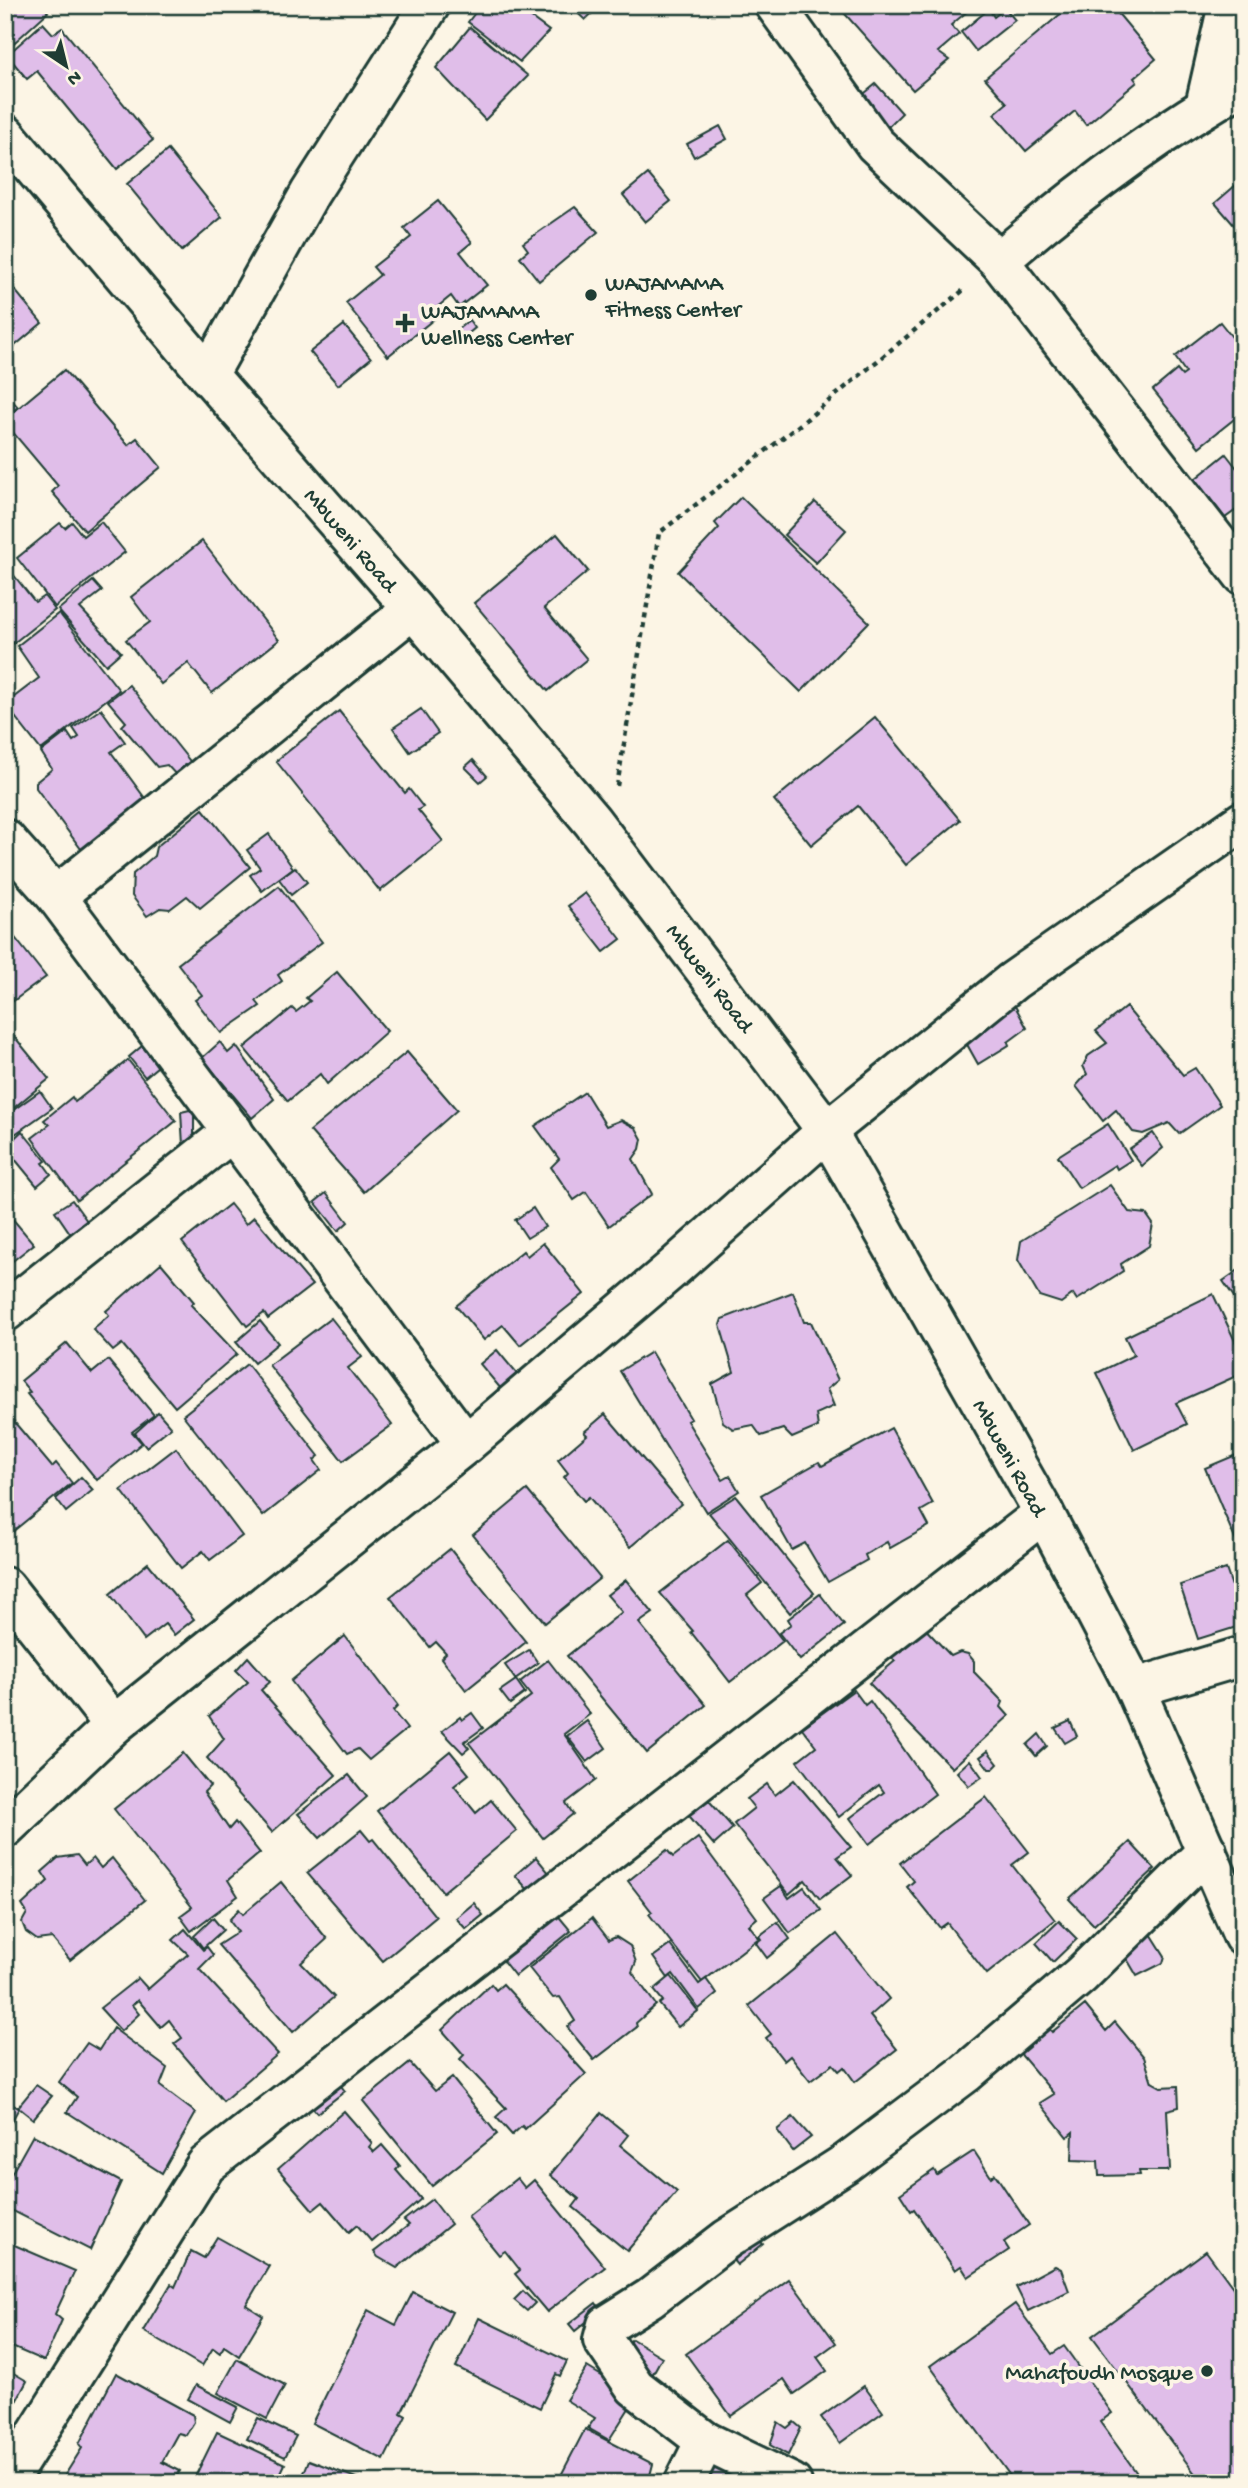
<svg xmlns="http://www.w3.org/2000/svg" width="1248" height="2488" viewBox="0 0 1248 2488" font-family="'Gochi Hand',sans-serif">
<rect width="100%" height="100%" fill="#fcf5e5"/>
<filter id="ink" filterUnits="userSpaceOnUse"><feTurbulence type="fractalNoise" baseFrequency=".0143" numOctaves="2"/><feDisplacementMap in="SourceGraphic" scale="14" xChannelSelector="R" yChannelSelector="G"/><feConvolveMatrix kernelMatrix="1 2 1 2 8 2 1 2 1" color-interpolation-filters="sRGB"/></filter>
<g filter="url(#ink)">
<g fill="#e0bee9" stroke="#1f3d34" stroke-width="2">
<path d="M5 5H42L48 12 5 51Z"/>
<path d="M481 5H514L549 31 520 62 468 22Z"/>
<path d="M519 5H541L533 16Z"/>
<path d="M569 5H601L585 20Z"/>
<path d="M837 5H975L951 25 959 34 938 52 949 60 913 90Z"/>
<path d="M1071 5H1111L1156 59 1134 78 1137 82 1086 125 1075 111 1026 151 994 114 1007 103 985 78Z"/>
<path d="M1005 8 1015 20 976 51 961 32 989 9 994 17Z"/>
<path d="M43 23 53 34 62 28 153 140 117 169 37 71 27 79 7 55Z"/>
<path d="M470 27 528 76 485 120 436 68Z"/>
<path d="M876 84 902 113 887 128 860 97Z"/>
<path d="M720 126 727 139 694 157 687 144Z"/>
<path d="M168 150 222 217 182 251 127 184Z"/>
<path d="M648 174 671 201 645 222 623 195Z"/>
<path d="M1243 179V217L1234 225 1215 203Z"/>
<path d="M438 201 472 242 460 252 487 285 459 307 451 296 430 313 434 319 388 356 346 303 380 275 373 267 411 237 404 228Z"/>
<path d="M575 207 598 232 539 281 520 257 528 250 523 243Z"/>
<path d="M5 278 42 323 5 354Z"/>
<path d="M469 320 475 328 463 338 457 330Z"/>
<path d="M1220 322 1243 351V412L1199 447 1153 390 1177 370 1182 376 1186 373 1175 357Z"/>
<path d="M344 325 371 358 338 385 310 352Z"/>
<path d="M64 370 128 445 137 438 161 467 85 531 52 492 58 486 5 423V419Z"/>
<path d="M5 392 18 407 5 417Z"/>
<path d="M1226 454 1243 476V505L1225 518 1195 479Z"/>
<path d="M741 497 869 622 801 692 678 572 719 528 715 523Z"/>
<path d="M815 502 846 530 816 563 784 535Z"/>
<path d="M72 522 83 536 101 522 125 552 55 607 17 558 60 523 65 528Z"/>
<path d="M557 534 588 571 544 608 587 659 548 691 474 603Z"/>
<path d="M202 541 279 640 212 693 188 663 161 684 126 640 150 622 131 597Z"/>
<path d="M5 564 35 602 44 596 55 610 5 650Z"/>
<path d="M93 581 102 591 80 608 121 652 106 665 58 610Z"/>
<path d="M59 613 119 690 41 750 5 704 39 678 17 646Z"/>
<path d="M129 685 193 765 177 776 167 765 157 767 122 726 126 722 108 701Z"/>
<path d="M101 709 125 742 111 752 147 801 84 853 36 788V782L52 769 41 752 67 732 73 741 79 737 73 728Z"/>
<path d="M421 709 438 733 410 752 393 728Z"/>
<path d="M339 711 405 793 409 789 423 807 418 810 443 841 380 891 276 761Z"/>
<path d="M875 717 960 820 906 865 858 806 811 845 774 800Z"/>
<path d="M473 760 487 776 480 782 465 767Z"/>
<path d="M203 809 250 867 200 908 187 896 170 909 160 908 147 916 132 896 133 874 154 856 156 847Z"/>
<path d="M269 834 293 868 262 891 250 875 260 868 247 850Z"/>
<path d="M295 867 307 882 291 895 279 879Z"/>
<path d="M279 886 322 942 278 975 282 981 256 1001 260 1006 221 1033 195 1000 202 995 178 964Z"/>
<path d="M585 893 621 939 604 952 568 906Z"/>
<path d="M5 925 46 977 5 1007Z"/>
<path d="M337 972 387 1031 327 1084 320 1074 288 1101 244 1048 292 1008 296 1012 310 1001 306 998Z"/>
<path d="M1015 1006 1027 1028 1008 1042 1009 1045 978 1064 964 1039Z"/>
<path d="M1126 1007 1183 1075 1195 1068 1220 1105 1179 1134 1169 1123 1143 1134 1133 1132 1116 1110 1103 1121 1076 1086 1087 1074 1083 1066 1088 1056 1107 1043 1096 1031Z"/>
<path d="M5 1025 49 1079 5 1115Z"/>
<path d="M148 1041 164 1061 145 1077 129 1057Z"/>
<path d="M220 1042 228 1053 236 1046 274 1099 252 1118 202 1058Z"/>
<path d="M407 1052 457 1110 364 1192 310 1131Z"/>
<path d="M128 1060 176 1121 77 1200 32 1138 49 1125 44 1120 72 1097 75 1102Z"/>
<path d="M40 1091 52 1108 5 1141V1116Z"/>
<path d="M585 1092 606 1126 621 1120 636 1128 642 1139 640 1149 633 1159 652 1194 609 1226 586 1192 574 1200 551 1167 559 1159 535 1126Z"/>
<path d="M194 1109V1145H183L181 1112Z"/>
<path d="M1108 1124 1131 1160 1117 1169 1115 1165 1079 1188 1058 1156Z"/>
<path d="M22 1131 46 1161 43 1163 51 1174 37 1186 5 1147Z"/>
<path d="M1153 1133 1163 1148 1142 1166 1129 1149Z"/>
<path d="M1110 1185 1129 1212 1146 1214 1153 1224 1149 1246 1121 1264 1123 1271 1077 1300 1073 1294 1061 1303 1039 1296 1018 1260 1021 1241Z"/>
<path d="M326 1193 348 1222 338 1231 315 1202Z"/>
<path d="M72 1200 87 1221 70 1233 55 1211Z"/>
<path d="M230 1204 246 1224 254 1217 312 1285 268 1319 264 1313 247 1326 182 1242Z"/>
<path d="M533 1208 545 1227 527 1238 515 1220Z"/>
<path d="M5 1210 34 1244 5 1267Z"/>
<path d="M543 1243 584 1294 520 1345 503 1325 484 1340 456 1306 523 1251 527 1256Z"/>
<path d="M161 1263 194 1302 191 1305 237 1354 175 1407 122 1344 113 1351 93 1329 109 1315 106 1311Z"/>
<path d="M1243 1267V1310L1223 1281Z"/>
<path d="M793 1292 804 1322H811L838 1380 827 1389 834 1406 816 1414 818 1427 792 1438 783 1429 761 1436 753 1425 733 1429 723 1422 712 1384 734 1372 720 1325 722 1319Z"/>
<path d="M1213 1294 1243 1358V1373L1176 1403 1187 1424 1134 1450 1097 1373 1134 1355 1125 1337Z"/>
<path d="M331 1318 362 1357 348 1368 392 1425 343 1461 269 1365Z"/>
<path d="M260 1321 278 1343 254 1363 236 1342Z"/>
<path d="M67 1343 92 1373 108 1360 154 1415 132 1432 142 1443 97 1480 27 1394 30 1392 21 1381Z"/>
<path d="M497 1350 517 1374 501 1389 480 1364Z"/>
<path d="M651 1352 691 1419 687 1421 723 1480 730 1476 739 1491 706 1512 620 1371Z"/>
<path d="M247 1364 319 1456 314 1460 321 1470 263 1516 183 1415Z"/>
<path d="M5 1411 52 1467 56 1463 72 1483 5 1538Z"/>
<path d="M158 1412 171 1427 146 1447 135 1433Z"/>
<path d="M605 1414 681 1504 630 1547 589 1497 584 1501 564 1477 568 1473 558 1460 587 1435 584 1432Z"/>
<path d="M891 1428 933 1504 921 1511 929 1526 890 1548 887 1542 865 1555 867 1560 828 1582 805 1543 792 1550 761 1495 819 1462 822 1466Z"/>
<path d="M176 1448 242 1536 210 1560 203 1551 181 1568 121 1490Z"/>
<path d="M1243 1452V1558L1205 1468Z"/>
<path d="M81 1477 93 1490 66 1512 56 1499Z"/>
<path d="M527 1490 600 1578 545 1623 473 1535Z"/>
<path d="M736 1496 814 1593 790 1613 709 1513Z"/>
<path d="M728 1540 762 1583 747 1595 783 1641 730 1682 691 1632 693 1631 660 1593Z"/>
<path d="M450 1549 526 1642 466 1690 441 1658 446 1653 436 1642 430 1647 390 1597Z"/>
<path d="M148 1563 194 1619 174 1635 165 1624 144 1640 110 1594Z"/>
<path d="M1226 1569 1233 1589 1243 1586V1625L1198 1639 1180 1585Z"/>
<path d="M626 1580 653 1613 639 1623 706 1705 647 1753 567 1656 622 1612 607 1595Z"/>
<path d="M820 1594 844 1625 800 1660 779 1633 791 1624 788 1619Z"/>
<path d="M919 1622 951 1656 960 1652 968 1654 974 1661V1672L1003 1702 1001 1707 1009 1716 952 1768 869 1683 895 1661 886 1653Z"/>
<path d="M345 1636 398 1706 393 1711 407 1729 369 1760 358 1749 347 1754 291 1681Z"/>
<path d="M529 1650 538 1663 515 1679 505 1665Z"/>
<path d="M248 1657 270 1682 261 1690 336 1775 272 1832 207 1758 224 1739 209 1716 248 1682 236 1670Z"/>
<path d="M548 1660 590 1714 564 1734 596 1780 566 1803 573 1814 543 1838 469 1743 531 1696 520 1682Z"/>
<path d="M516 1680 525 1693 510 1704 500 1691Z"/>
<path d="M854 1690 865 1705 870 1701 935 1794 869 1844 850 1818 884 1792 879 1785 839 1817 797 1761 816 1746 802 1728Z"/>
<path d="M472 1713 483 1728 464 1742 469 1748 463 1753 442 1731 460 1717 462 1720Z"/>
<path d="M587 1721 606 1748 587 1762 567 1736Z"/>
<path d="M1070 1721 1077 1736 1065 1743 1055 1728Z"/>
<path d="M1039 1734 1047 1746 1036 1756 1027 1745Z"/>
<path d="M450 1751 469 1774 454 1786 476 1813 491 1800 517 1831 443 1892 377 1811Z"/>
<path d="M988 1751 998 1764 993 1769H989L980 1757Z"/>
<path d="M183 1753 210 1786 204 1792 229 1829 235 1822 260 1853 228 1880 238 1896 191 1931 180 1916 192 1907 114 1809Z"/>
<path d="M970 1760 982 1777 969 1786 957 1772Z"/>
<path d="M349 1775 367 1797 320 1838 298 1814Z"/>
<path d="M794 1780 851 1847 837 1857 852 1875 820 1899 805 1880 789 1894 734 1824 754 1808 747 1799 767 1784 775 1795Z"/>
<path d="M704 1795 733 1828 714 1845 685 1811Z"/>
<path d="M986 1797 1029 1852 1012 1865 1055 1920 987 1974 947 1923 940 1928 907 1887 914 1881 900 1863Z"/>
<path d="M361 1830 370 1841 373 1839 436 1917 383 1961 307 1873Z"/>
<path d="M698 1838 757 1918 749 1925 759 1938 702 1982 649 1914 652 1912 628 1881 667 1850 673 1857Z"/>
<path d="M1130 1842 1155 1869 1094 1925 1069 1899Z"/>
<path d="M77 1855 85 1865 93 1858 101 1868 112 1858 145 1900 70 1960 52 1938 37 1940 26 1932 22 1922 27 1913 22 1905 48 1881 42 1872 58 1858Z"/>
<path d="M536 1857 550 1874 529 1891 515 1875Z"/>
<path d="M281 1882 327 1939 301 1963 334 1997 293 2032 218 1945 238 1932 229 1920 239 1909 243 1914Z"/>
<path d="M781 1886 789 1898 804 1887 821 1910 790 1933 764 1898Z"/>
<path d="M474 1903 483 1915 466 1929 456 1918Z"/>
<path d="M556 1913 571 1931 515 1976 500 1957Z"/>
<path d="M213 1918 223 1930 203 1948 194 1936Z"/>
<path d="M592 1918 609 1940 616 1937 630 1946 636 1962 632 1972 656 2005 636 2023 637 2027 594 2060 567 2027 575 2021 560 1997 553 1998 529 1968Z"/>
<path d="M1059 1921 1077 1939 1053 1962 1036 1943Z"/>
<path d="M778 1922 790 1939 767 1958 756 1943 761 1939 759 1936Z"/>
<path d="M185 1929 203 1950 207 1947 213 1955 199 1969 278 2054 223 2101 174 2044 182 2038 169 2020 161 2027 138 2000 132 2005 139 2014 121 2031 100 2008 138 1978 148 1989 188 1954 173 1940Z"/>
<path d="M1148 1929 1165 1956 1163 1963 1137 1976 1120 1947Z"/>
<path d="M837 1934 889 1999 870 2016 897 2049 855 2082 844 2067 839 2071 833 2064 810 2081 790 2056 784 2061 766 2038 771 2034 749 2006Z"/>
<path d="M670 1945 699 1984 706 1979 717 1994 699 2009 673 1974 668 1978 653 1957Z"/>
<path d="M671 1976 698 2011 678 2027 659 2004 663 2001 654 1990Z"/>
<path d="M491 1984 496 1990 503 1984 586 2074 525 2129 522 2126 512 2135 496 2117 506 2108 460 2059 464 2055 442 2030Z"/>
<path d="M1085 2005 1106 2031 1115 2022 1144 2057 1152 2082 1161 2087 1178 2086 1179 2107 1167 2110 1170 2169 1167 2171H1139L1140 2175 1099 2176 1098 2161 1072 2160 1073 2132 1067 2137 1040 2103 1054 2094 1022 2056 1019 2048 1047 2026 1052 2032Z"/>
<path d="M113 2028 167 2068 160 2086 196 2113 162 2173 67 2112 77 2097 59 2082 87 2043 99 2050Z"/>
<path d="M410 2063 435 2091 452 2078 497 2134 432 2186 363 2101Z"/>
<path d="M334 2077 345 2091 317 2113 305 2099Z"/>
<path d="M36 2085 52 2096 33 2119 18 2107Z"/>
<path d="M5 2101 19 2108 5 2133Z"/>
<path d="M344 2111 372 2143 369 2147 374 2152 382 2145 400 2166 396 2170 421 2199 372 2242 357 2225 349 2232 323 2202 313 2210 278 2169Z"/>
<path d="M601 2113 628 2135 620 2145 677 2192 627 2251 573 2207 579 2199 550 2175Z"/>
<path d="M793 2117 811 2137 793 2151 777 2130Z"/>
<path d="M33 2135 121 2182 90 2250 5 2207V2185Z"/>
<path d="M974 2151 991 2177 995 2174 1029 2225 1004 2242 1009 2250 968 2277 961 2266 955 2270 914 2209 911 2211 900 2194 934 2170 937 2175Z"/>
<path d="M517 2178 525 2188 534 2180 605 2267 547 2312 515 2274 520 2270 505 2251 499 2255 468 2217Z"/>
<path d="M432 2199 451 2224 397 2268 378 2257 374 2252 409 2225 404 2220Z"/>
<path d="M217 2237 269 2266 246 2305 263 2316 239 2356 224 2346 220 2353 213 2348 202 2366 143 2331 171 2284 175 2287 191 2251 204 2258Z"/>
<path d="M757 2237 763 2244 737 2265 731 2258Z"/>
<path d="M5 2241 75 2271 55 2314 62 2320 44 2361 5 2344Z"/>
<path d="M1206 2251 1243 2301V2472L1228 2483H1202L1092 2336Z"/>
<path d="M1055 2266 1061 2269 1069 2291 1028 2311 1016 2287Z"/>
<path d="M789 2279 836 2343 817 2357 827 2371 794 2394 784 2379 731 2416 686 2354Z"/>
<path d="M523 2291 535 2303 527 2311 514 2300Z"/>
<path d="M413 2292 452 2312 401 2413 406 2416 384 2460 312 2423 368 2310 396 2325Z"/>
<path d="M596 2303 601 2310 575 2331 569 2324Z"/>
<path d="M1015 2304 1052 2354 1064 2346 1112 2413 1100 2422 1144 2483H1002L1011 2477 930 2366Z"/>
<path d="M479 2318 567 2361 560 2376 556 2374 540 2408 456 2367Z"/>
<path d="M632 2339 662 2357 651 2377 628 2343Z"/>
<path d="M237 2359 285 2385 267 2419 218 2393Z"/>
<path d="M587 2367 636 2397 609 2440 588 2428 595 2418 566 2400Z"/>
<path d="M5 2368 27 2381 5 2422Z"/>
<path d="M116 2373 193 2415 194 2422 186 2435 178 2433 162 2462 180 2471 173 2483H60L82 2448 79 2444Z"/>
<path d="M196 2385 238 2407 230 2422 188 2399Z"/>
<path d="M864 2386 883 2412 840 2443 821 2417Z"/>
<path d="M258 2418 296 2436 285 2457 247 2439Z"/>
<path d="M778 2422 787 2428 794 2422 801 2428 788 2455 770 2445Z"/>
<path d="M585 2429 653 2464 648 2483H557Z"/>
<path d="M217 2432 285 2464 276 2483H192Z"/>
<path d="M309 2460 369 2483H300Z"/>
<path d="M741 2465V2475L702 2480 700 2470Z"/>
<path d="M1242 2472 1243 2483H1228Z"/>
</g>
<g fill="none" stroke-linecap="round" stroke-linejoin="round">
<g stroke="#1f3d34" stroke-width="44">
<g id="street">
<path d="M775 5 875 144 999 261 1243 575"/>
<path d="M1205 106 1228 5"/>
<path d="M999 261C1074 196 1156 134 1243 85"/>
<path d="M208 375 310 193 430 5"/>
<path d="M5 839 56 896 466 1444"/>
<path d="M56 896 413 609"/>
<path d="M5 1312 233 1131"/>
<path d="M5 1587 114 1725"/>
<path d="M1135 1688 1243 1656"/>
<path d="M5 1828 114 1725 466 1444 671 1270 827 1131 1013 981 1243 821"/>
<path d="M705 2441 635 2387 603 2340 607 2325 650 2298 727 2239 846 2163 966 2073 1081 1975 1207 1851"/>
<path d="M6 2483 206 2165 1044 1513"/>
<path d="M684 2483 705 2441 792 2483"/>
</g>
</g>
<g stroke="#1f3d34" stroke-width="44">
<path id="secondary" d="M5 134 208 375 413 609 592 821 827 1131 1044 1513 1135 1688 1243 1936"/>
</g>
<path stroke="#1f3d34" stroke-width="4.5" stroke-dasharray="5 5" stroke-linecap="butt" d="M617 786 659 533 802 423 966 288"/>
<use href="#street" stroke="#fcf5e5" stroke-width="38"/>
<use href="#secondary" stroke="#fcf5e5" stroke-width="38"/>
</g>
</g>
<g fill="#1f3d34" stroke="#fcf5e5" stroke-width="2.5">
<circle cx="591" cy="295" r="7"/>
<path d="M401.5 312.5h7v7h7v7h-7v7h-7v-7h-7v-7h7z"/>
<circle cx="1207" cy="2371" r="7"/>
</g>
<g text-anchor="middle" stroke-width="7" stroke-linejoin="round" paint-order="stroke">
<g font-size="23" fill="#1f3d34" stroke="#fcf5e5" text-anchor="start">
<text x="605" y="290">WAJAMAMA<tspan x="605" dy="26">Fitness Center</tspan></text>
<text x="421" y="318">WAJAMAMA<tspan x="421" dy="26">Wellness Center</tspan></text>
<text x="1193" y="2379" text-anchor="end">Mahafoudh Mosque</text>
</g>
<g font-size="23" fill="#1f3d34" stroke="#fcf5e5">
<text transform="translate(352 539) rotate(49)" y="8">Mbweni Road</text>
<text transform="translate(711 977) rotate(53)" y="8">Mbweni Road</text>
<text transform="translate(1011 1457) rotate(61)" y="8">Mbweni Road</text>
</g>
</g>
<rect width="1248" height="2488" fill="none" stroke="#fcf5e5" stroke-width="28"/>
<rect x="14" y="14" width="1220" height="2460" fill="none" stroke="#1f3d34" stroke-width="2.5" filter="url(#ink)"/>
<g transform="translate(66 66) rotate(145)" stroke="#fcf5e5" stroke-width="5" paint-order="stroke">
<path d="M0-5L12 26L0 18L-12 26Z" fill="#1f3d34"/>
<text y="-10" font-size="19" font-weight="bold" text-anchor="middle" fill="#1f3d34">N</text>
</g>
</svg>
